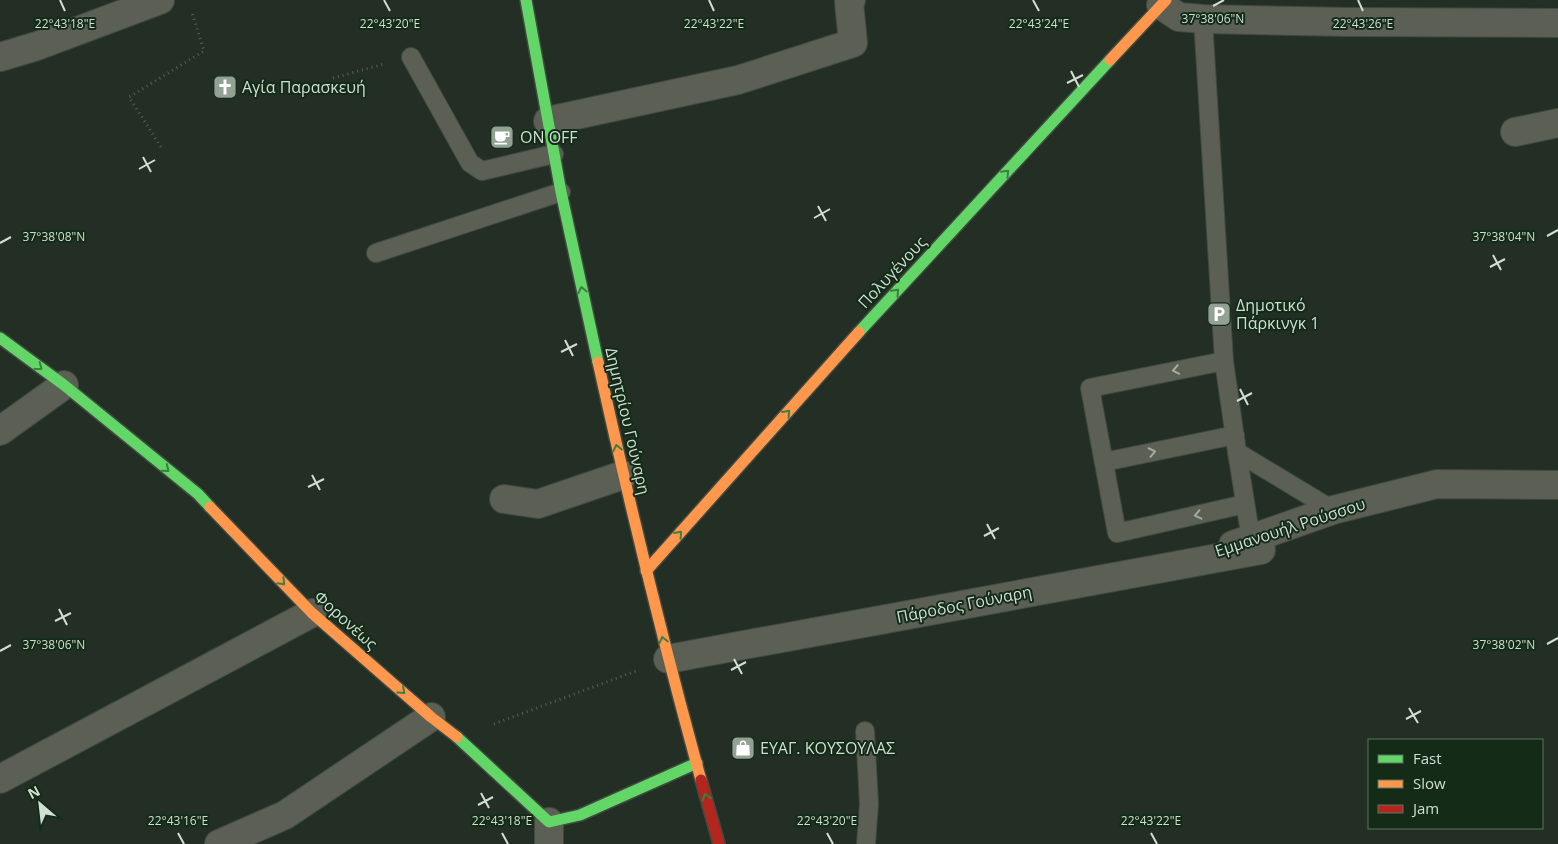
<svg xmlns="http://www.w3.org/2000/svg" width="1558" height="844" viewBox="0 0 1558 844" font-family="'Open Sans',sans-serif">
<rect width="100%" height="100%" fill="#232f24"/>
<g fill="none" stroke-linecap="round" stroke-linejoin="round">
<g stroke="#404a41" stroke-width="20">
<g id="lane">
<path d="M1203 19 1224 361 1237 452 1333 510"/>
<path d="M411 57 470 163 482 171 554 154"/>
<path d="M376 253 561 192"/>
<path d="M1224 361 1090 388 1117 533 1245 504"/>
<path d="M1237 452 1251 539"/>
<path d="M1104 462 1235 435"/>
<path d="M865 731 869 804 866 844"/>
</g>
</g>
<g stroke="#404a41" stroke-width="30">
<g id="street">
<path d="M1161 5 1179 17 1203 19 1347 22 1558 23"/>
<path d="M0 57 37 46 160 0"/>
<path d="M548 121 738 80 853 43 849 2 851 0"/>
<path d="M1515 132 1558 123"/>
<path d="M0 431 64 385"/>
<path d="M504 499 538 504 623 475"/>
<path d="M1233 545 1333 510 1437 484 1558 485"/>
<path d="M668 659 1261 550"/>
<path d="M0 779 312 613"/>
<path d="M219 844 285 815 431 717"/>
<path d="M549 844V822"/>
</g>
</g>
<g stroke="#404a41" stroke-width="14">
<g id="fast">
<path d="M526 0 561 192 598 362"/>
<path d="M859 332 1110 60"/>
<path d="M0 338 64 385 198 494 210 507"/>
<path d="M457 737 549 822 580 815 697 763"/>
</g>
</g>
<g stroke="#404a41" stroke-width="14">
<g id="slow">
<path d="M1110 60 1166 0"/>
<path d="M598 362C629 502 663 642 701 780"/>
<path d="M210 507 312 613 431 717 457 737"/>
<path d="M646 571 859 332"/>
</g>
</g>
<g stroke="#404a41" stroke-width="14">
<path id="jam" d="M701 780 719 844"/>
</g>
<g stroke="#595e54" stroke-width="3" stroke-dasharray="1 4" stroke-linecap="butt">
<path d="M333 78 384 64"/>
<path d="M161 147 129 97 204 51 192 13"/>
<path d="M494 724 636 671"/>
</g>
<use href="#lane" stroke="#5c5f54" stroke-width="18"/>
<use href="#street" stroke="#5c5f54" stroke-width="28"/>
<use href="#fast" stroke="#63d668" stroke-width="11"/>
<use href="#slow" stroke="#ff974d" stroke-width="11"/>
<use href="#jam" stroke="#b3261e" stroke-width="11"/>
</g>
<defs><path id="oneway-chevron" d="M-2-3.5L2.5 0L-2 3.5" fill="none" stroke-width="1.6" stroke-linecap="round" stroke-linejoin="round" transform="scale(1.25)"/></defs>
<g stroke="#3b8040">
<use href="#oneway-chevron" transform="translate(1006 173) rotate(-47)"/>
<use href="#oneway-chevron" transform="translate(582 290) rotate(-102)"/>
<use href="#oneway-chevron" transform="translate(896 292) rotate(-47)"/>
<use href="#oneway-chevron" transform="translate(39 367) rotate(37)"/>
<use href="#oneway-chevron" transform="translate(787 413) rotate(-48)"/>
<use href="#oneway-chevron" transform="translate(617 448) rotate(-102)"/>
<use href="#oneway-chevron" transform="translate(166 469) rotate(39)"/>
<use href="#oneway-chevron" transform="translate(679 534) rotate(-48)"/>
<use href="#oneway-chevron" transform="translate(282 582) rotate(46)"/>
<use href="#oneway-chevron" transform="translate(663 640) rotate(-103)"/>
<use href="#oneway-chevron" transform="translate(402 691) rotate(42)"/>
<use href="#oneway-chevron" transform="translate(706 797) rotate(-105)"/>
</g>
<g stroke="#a2aca0">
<use href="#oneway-chevron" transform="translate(1176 370) rotate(169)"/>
<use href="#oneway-chevron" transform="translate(1152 452) rotate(-12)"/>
<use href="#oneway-chevron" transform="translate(1198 515) rotate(167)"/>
</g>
<path fill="none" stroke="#d0dfd2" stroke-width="2" d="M60 0 65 11M384 0 390 11M709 0 714 11M1033 0 1039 11M1358 0 1363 11M1213 6 1224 0M1071 71 1079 87M1067 83 1083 75M143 157 151 172M139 169 155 160M818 206 826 221M814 218 830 209M1547 236 1558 230M0 243 11 237M1493 255 1501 270M1490 267 1505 259M565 340 573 356M561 352 577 344M1240 389 1248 405M1237 401 1252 393M312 475 320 490M308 487 324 479M987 524 995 539M984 536 999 528M59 609 67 625M55 621 71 613M1547 644 1558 638M0 651 11 645M734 659 742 674M731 670 746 662M1409 708 1418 723M1406 719 1421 711M481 793 489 808M478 805 493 797M178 833 184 844M502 833 508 844M827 833 833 844M1151 833 1157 844"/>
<defs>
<g id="church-square" transform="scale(1.25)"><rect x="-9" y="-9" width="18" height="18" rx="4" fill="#93a195" stroke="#132b17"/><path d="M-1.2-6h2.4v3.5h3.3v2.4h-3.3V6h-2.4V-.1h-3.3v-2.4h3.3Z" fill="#fff"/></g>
<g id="cafe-square" transform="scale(1.25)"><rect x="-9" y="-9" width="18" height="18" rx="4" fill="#93a195" stroke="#132b17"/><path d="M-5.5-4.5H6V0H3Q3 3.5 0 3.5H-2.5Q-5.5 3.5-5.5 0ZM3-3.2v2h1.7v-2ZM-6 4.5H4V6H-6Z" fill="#fff"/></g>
<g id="parking-square" transform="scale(1.25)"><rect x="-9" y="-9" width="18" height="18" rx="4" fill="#93a195" stroke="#132b17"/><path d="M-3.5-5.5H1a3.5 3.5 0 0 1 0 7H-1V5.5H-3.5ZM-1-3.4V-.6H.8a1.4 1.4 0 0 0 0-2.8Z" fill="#fff"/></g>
<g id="shop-square" transform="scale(1.25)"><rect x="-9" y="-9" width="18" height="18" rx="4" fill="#93a195" stroke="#132b17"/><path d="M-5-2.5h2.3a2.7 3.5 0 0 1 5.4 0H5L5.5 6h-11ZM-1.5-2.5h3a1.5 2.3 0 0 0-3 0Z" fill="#fff"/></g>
</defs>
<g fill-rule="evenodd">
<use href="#church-square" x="225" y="87"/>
<use href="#cafe-square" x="502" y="137"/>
<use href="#parking-square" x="1219" y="314"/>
<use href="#shop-square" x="743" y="748"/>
</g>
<g text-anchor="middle" stroke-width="4" stroke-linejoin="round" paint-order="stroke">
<g font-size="16" fill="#d0dfd2" stroke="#132b17" text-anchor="start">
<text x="242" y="93">Αγία Παρασκευή</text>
<text x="520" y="143">ON OFF</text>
<text x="1236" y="311">Δημοτικό<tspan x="1236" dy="18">Πάρκινγκ 1</tspan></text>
<text x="760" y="754">ΕΥΑΓ. ΚΟΥΣΟΥΛΑΣ</text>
</g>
<g font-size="16" fill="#d0dfd2" stroke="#132b17">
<text transform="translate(892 272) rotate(-47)" y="6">Πολυγένους</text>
<text transform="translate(628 421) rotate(77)" y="6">Δημητρίου Γούναρη</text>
<text transform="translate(1290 527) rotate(-18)" y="6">Εμμανουήλ Ρούσσου</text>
<text transform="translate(964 604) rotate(-11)" y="6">Πάροδος Γούναρη</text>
<text transform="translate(346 620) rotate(42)" y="6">Φορονέως</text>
</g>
</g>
<g font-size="12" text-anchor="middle" fill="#d0dfd2" stroke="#132b17" stroke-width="4" stroke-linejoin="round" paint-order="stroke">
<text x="1213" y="23">37°38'06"N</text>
<text x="65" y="28">22°43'18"E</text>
<text x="390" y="28">22°43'20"E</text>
<text x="714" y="28">22°43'22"E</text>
<text x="1039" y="28">22°43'24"E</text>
<text x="1363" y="28">22°43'26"E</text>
<text x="1504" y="241">37°38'04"N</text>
<text x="54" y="241">37°38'08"N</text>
<text x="1504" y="649">37°38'02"N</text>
<text x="54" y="649">37°38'06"N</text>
<text x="178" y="825">22°43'16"E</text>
<text x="502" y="825">22°43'18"E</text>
<text x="827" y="825">22°43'20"E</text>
<text x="1151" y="825">22°43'22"E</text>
</g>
<rect x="1368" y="739" width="175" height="90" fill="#132b17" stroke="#5f7362"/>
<rect x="1378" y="755" width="25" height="8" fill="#63d668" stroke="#5f7362"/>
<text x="1413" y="764" font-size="15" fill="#d0dfd2">Fast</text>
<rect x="1378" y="780" width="25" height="8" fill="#ff974d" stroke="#5f7362"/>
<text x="1413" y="789" font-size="15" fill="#d0dfd2">Slow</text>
<rect x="1378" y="805" width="25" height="8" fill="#b3261e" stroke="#5f7362"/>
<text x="1413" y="814" font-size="15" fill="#d0dfd2">Jam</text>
<g transform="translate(40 804) rotate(332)" stroke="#132b17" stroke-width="4" paint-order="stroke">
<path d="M0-4L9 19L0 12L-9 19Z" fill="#d0dfd2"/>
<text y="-8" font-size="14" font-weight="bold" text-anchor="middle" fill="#d0dfd2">N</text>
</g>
</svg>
